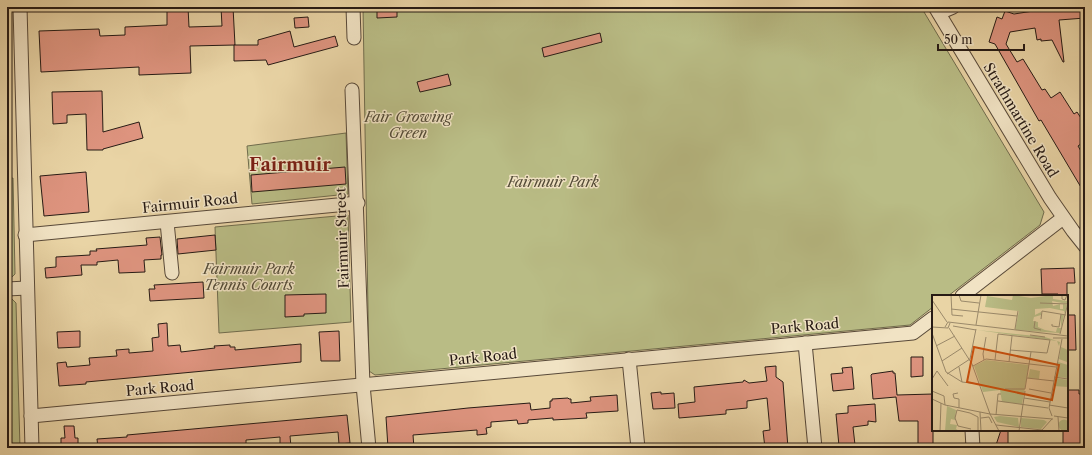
<svg xmlns="http://www.w3.org/2000/svg" width="1092" height="455" viewBox="0 0 1092 455" font-family="'Libre Caslon Text',serif">
<rect width="100%" height="100%" fill="#e9d4a5"/>
<filter id="stains"><feTurbulence type="fractalNoise" baseFrequency=".005" numOctaves="4"/><feColorMatrix values="0 0 0 0 .2 0 0 0 0 .09 0 0 0 0 .02 0 0 0 .5 -.17"/></filter>
<radialGradient id="worn" r=".72"><stop offset=".6" stop-color="#630" stop-opacity="0"/><stop offset="1" stop-color="#630" stop-opacity=".3"/></radialGradient>
<g fill="#b9bc85" stroke="#706c4d">
<path d="M363 7H921L1044 212 1040 225 948 296H933V307L910 325 375 375 369 371Z"/>
<path d="M346 133 348 194 252 204 247 146Z"/>
<path d="M13 178 15 274 10 279H7V179Z"/>
<path d="M348 215 351 322 219 333 215 227Z"/>
<path d="M12 299 16 303 20 448H7V300Z"/>
</g>
<g fill="#de947f" stroke="#271b15">
<path d="M167 7H188L189 27 222 26 221 7H233L235 45 190 46 191 73 139 75V67L41 72 39 31 99 29 100 36 125 35V27L167 25Z"/>
<path d="M377 7H397V17L377 18Z"/>
<path d="M1059 7H1084L1085 18 1059 20 1064 62H1063L1052 40 1041 41V39L1037 40 1035 28 1010 32 1006 44 1017 62 1023 59 1042 90 1045 89 1051 98 1060 92 1074 114 1077 112 1085 124V141L1078 146 1085 158V194L1041 120 1039 121 995 44 989 42 997 17 1002 19 1005 11 1014 14Z"/>
<path d="M308 17 309 27 295 28 294 18Z"/>
<path d="M290 31 294 47 335 36 338 46 268 65 266 60 234 61V45H258V40Z"/>
<path d="M600 33 602 42 544 57 542 48Z"/>
<path d="M448 74 451 85 420 92 417 82Z"/>
<path d="M102 91 103 132 139 122 143 138 103 149V150H87L86 114 67 115V123L53 124 52 92Z"/>
<path d="M345 167 346 184 252 192 251 175Z"/>
<path d="M86 172 89 212 44 216 40 176Z"/>
<path d="M215 235 216 250 178 254 177 239Z"/>
<path d="M160 237 162 255H161V259L144 260 145 272 119 273 118 260 97 262V265H81L82 275 46 278 45 268 56 267V257L90 255V251H97L96 249 147 245 146 238Z"/>
<path d="M1074 268 1075 283H1067V296H1058V294H1042L1041 269Z"/>
<path d="M203 282 204 298 150 301 149 289H155L154 285Z"/>
<path d="M326 294V313L304 314V316L285 317V295Z"/>
<path d="M1067 315H1075L1076 350H1067Z"/>
<path d="M167 323 168 346 180 345 181 352 215 348 214 346 230 345V347H235V350L301 344V362L86 382V384L59 386 57 363 66 362 67 367 90 365 89 358 117 356 116 350 129 349V353L153 351 152 338 159 337 158 324Z"/>
<path d="M80 331V347L58 348 57 332Z"/>
<path d="M339 331 340 361H321L319 332Z"/>
<path d="M911 357H923V376L911 377Z"/>
<path d="M776 366V377L783 382 788 448H765L763 431 770 430 767 398 747 401V408L726 410V414L679 418 678 404 695 402 694 387 743 382 744 380 749 383 767 381 765 367Z"/>
<path d="M852 367 854 389 833 391 831 374 843 373 842 368Z"/>
<path d="M893 371V373H895L897 395 933 394V448H918V421H899L896 397 873 399 871 375 872 374Z"/>
<path d="M1067 390H1079V394H1081V444H1063V430H1067Z"/>
<path d="M661 392V394L674 393 675 408 653 409 651 393Z"/>
<path d="M617 395 618 411 586 413 587 418 553 420V418L528 420V423L518 424 517 420 491 422V427L486 428 487 434 477 435V430L413 435 414 448H388L386 417 468 408 530 403 531 410 550 408V401H552V399L568 398 569 399H571V403L591 401 590 397Z"/>
<path d="M875 404 876 422 868 421V425L853 427 855 445 839 446 836 414 848 413V406Z"/>
<path d="M347 415 350 443 339 444 338 432 290 436 291 447 280 448V437L246 440V448H197L196 444 177 445V448H98L97 439 127 437V435Z"/>
<path d="M64 426H74L75 438H78V448H61V438H65Z"/>
<path d="M1001 430H1008V448H995Z"/>
</g>
<g fill="none" stroke-linecap="round" stroke-linejoin="round">
<g stroke="#584939" stroke-width="15">
<g id="minor">
<path d="M20 7 32 448"/>
<path d="M353 7 354 38"/>
<path d="M935 7 1050 198 1073 231 1085 246"/>
<path d="M939 13 953 7"/>
<path d="M352 90 363 385 369 448"/>
<path d="M167 222 172 273"/>
<path d="M25 235 358 203"/>
<path d="M7 289 27 288"/>
<path d="M962 296 1063 218"/>
<path d="M805 343 815 448"/>
<path d="M629 359 638 448"/>
<path d="M31 416 913 333 933 318"/>
<path d="M972 430 973 448"/>
</g>
</g>
<use href="#minor" stroke="#f1e3c4" stroke-width="13"/>
</g>
<g text-anchor="middle" stroke-width="3" stroke-linejoin="round" paint-order="stroke">
<g font-size="14" font-style="italic" fill="#534b37" stroke="#f1e3c4">
<text x="408" y="122">Fair Growing<tspan x="408" dy="16">Green</tspan></text>
<text x="553" y="187">Fairmuir Park</text>
<text x="249" y="274">Fairmuir Park<tspan x="249" dy="16">Tennis Courts</tspan></text>
</g>
<g font-size="14" fill="#271b15" stroke="#f1e3c4">
<text transform="translate(1021 120) rotate(59)" y="5">Strathmartine Road</text>
<text transform="translate(190 203) rotate(-6)" y="5">Fairmuir Road</text>
<text transform="translate(342 238) rotate(-92)" y="5">Fairmuir Street</text>
<text transform="translate(805 326) rotate(-5)" y="5">Park Road</text>
<text transform="translate(483 357) rotate(-6)" y="5">Park Road</text>
<text transform="translate(160 388) rotate(-5)" y="5">Park Road</text>
</g>
<g font-size="18" font-weight="bold" fill="#7a1f14" stroke="#f1e3c4">
<text x="290" y="171">Fairmuir</text>
</g>
</g>
<g transform="translate(932 295)">
<rect width="136" height="136" fill="#e9d4a5"/>
<path d="M81 0 99 3 121 0V4L135 6 136 0 135 9 120 6 121 11 128 9V14H131V9L135 10 133 19 132 16 118 13 103 14V20L109 17V20L102 22 101 26 106 27V32L113 35 124 37 125 33H129V20H132L128 38 83 35 87 16 53 12 55 1 80 5ZM45 35 113 42 128 47 127 51 125 46ZM129 52 136 55 135 67 127 64ZM54 65 97 70 90 109 70 107 68 95 51 97 42 71ZM126 67 136 70V83L124 82ZM98 74 108 76 107 84 96 83ZM124 83 136 85V92L122 91ZM15 111 24 115 23 125 19 124 18 129 25 130 24 134 27 136H13ZM68 121 86 123 87 132 65 127 62 122ZM89 123 112 125 115 127 109 134 89 132ZM126.5 130a5.5 5.5 0 1 1 11 0a5.5 5.5 0 1 1-11 0Z" fill="#b9bc85"/>
<path fill="none" stroke="#9b8a6b" stroke-width="1" d="M19 0 20 20 31 21M27 0 29 6 47 8M130 0V4L133 5 135 0M0 5 15 27M108 8 136 9M19 14 85 21M109 24 110 16 134 20M103 26 102 33 109 35M120 29V31L127 32 129 19M44 30 49 0M21 31 44 35M0 32 16 33 18 28M13 32 16 27 136 41M17 33 40 69 58 119 121 124M83 34 86 16M0 38 14 77 30 87 47 89M128 39 136 8M98 40 113 42M121 43H136M4 51 23 41M52 65 51 59 54 42M63 65 66 39 118 45 115 58 78 55M10 66 30 53M77 67 80 41M41 71 54 64 124 72M27 72 30 87M15 79 38 64 44 34M122 82 136 84M95 83 122 86M0 84 5 76 16 91M73 94H93L99 57M97 94 119 98M0 96 12 101 13 110M26 98 21 99 22 103 27 104V113M92 103 118 107M0 104 13 110 58 119 67 136M66 106 116 113M117 110 136 113M48 117 49 136M38 118 25 115 23 123 26 131 39 134M38 118 46 122V136M64 120 66 99H69M120 121 117 113 130 44M122 121 136 123M126 122 127 136M49 123 57 122 60 128M64 130 110 135M110 135 120 124M8 136 9 108M87 136 93 96"/>
<path fill="#cb500d" fill-opacity="0.15" stroke="#cb500d" stroke-width="2" d="M42 52 127 70 120 105 35 87Z"/>
<rect width="136" height="136" fill="none" stroke="#271b15" stroke-width="2"/>
</g>
<rect width="1092" height="455" fill="none" stroke="#e9d4a5" stroke-width="24"/>
<rect x="8" y="8" width="1076" height="439" fill="none" stroke="#271b15" stroke-width="2"/>
<rect x="12" y="12" width="1068" height="431" fill="none" stroke="#271b15"/>
<path d="M938 44v6h86v-6" fill="none" stroke="#271b15" stroke-width="2"/>
<text x="944" y="44" font-size="12" fill="#271b15" stroke="#f1e3c4" stroke-width="3" paint-order="stroke">50 m</text>
<rect width="100%" height="100%" filter="url(#stains)"/>
<rect width="100%" height="100%" fill="url(#worn)"/>
</svg>
